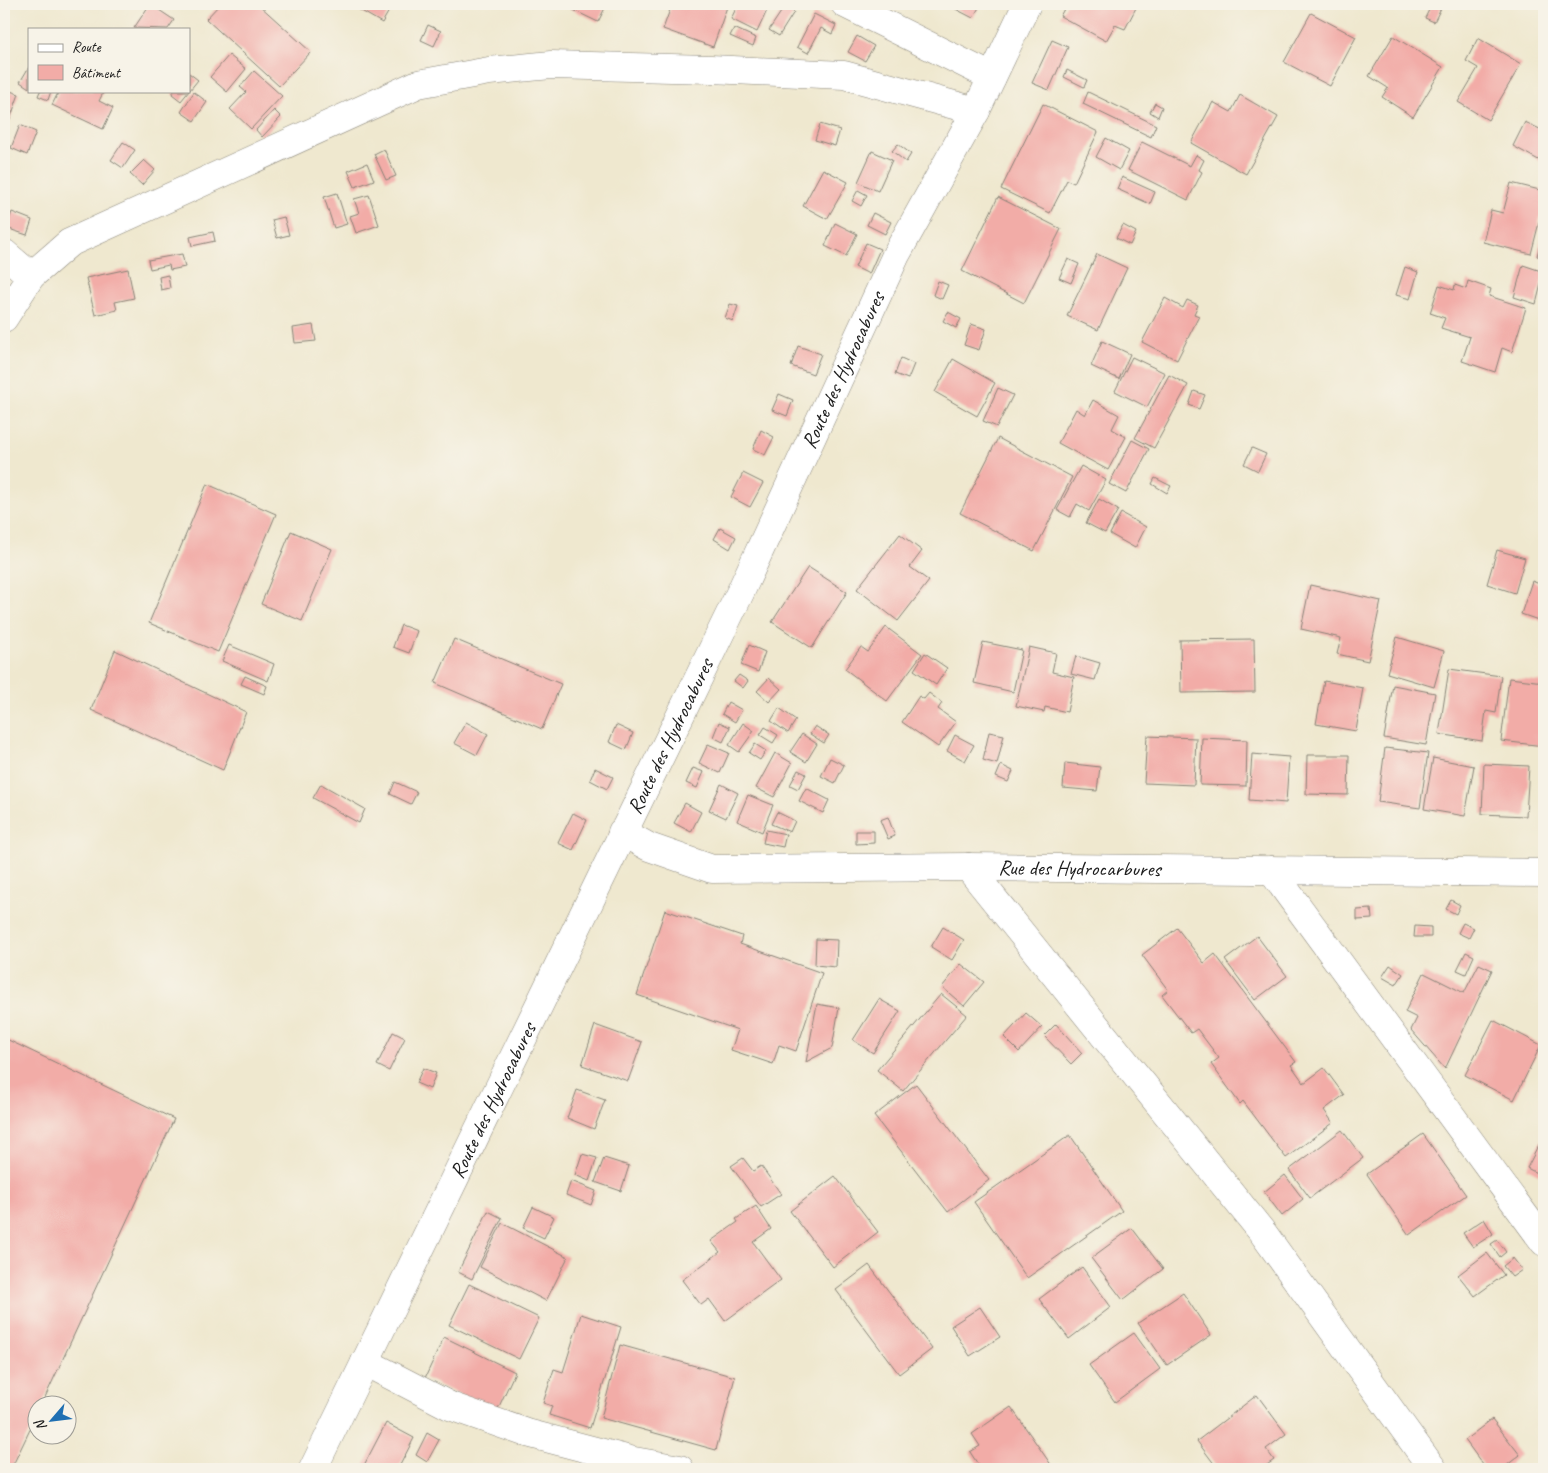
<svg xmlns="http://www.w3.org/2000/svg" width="1548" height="1473" viewBox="0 0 1548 1473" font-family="Caveat,sans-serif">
<rect width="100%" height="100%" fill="#f7f3e8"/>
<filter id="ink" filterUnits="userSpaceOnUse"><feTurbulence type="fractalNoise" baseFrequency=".02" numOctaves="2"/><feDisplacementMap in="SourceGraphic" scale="10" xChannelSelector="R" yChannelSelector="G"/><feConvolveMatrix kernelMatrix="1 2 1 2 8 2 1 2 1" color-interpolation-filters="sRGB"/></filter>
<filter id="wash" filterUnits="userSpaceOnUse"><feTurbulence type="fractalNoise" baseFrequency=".0096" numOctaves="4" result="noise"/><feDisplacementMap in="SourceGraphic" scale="20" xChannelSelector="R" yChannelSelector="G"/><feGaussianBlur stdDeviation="1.12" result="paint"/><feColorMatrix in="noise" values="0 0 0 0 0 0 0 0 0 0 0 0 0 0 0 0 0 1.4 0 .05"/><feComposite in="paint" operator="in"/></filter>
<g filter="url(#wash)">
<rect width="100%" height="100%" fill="#efe8cf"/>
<g id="blocks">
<g fill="#f2aca7">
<path d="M150 4 174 20 168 29 134 28Z"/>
<path d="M220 4H258L311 52 279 86 206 19Z"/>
<path d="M360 4H393L382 23 358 9Z"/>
<path d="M561 4H607L598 22Z"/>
<path d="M672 4H728L713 47 663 29Z"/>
<path d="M738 4H770L757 32 731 19Z"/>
<path d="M946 4H981L973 18Z"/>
<path d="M1067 4H1138L1125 29 1115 25 1106 41 1060 16Z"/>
<path d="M1432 4H1443L1434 22 1425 18Z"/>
<path d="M785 6 794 12 779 36 769 30Z"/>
<path d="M1311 13 1356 37 1330 86 1284 62Z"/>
<path d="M814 14 836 25 832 34 821 28 808 53 797 47Z"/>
<path d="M428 25 441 31 434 46 421 40Z"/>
<path d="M734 28 756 38 753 46 730 36Z"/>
<path d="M857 36 874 46 865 61 848 52Z"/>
<path d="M1393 36 1443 67 1413 117 1382 97 1388 88 1369 76Z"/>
<path d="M1478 38 1521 64 1488 120 1458 102 1478 68 1466 61Z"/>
<path d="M1052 40 1068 47 1049 90 1032 83Z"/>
<path d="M229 55 246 69 227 92 210 77Z"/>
<path d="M29 67V88L20 82Z"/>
<path d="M1067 70 1087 80 1084 87 1064 77Z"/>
<path d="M254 71 282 96 251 129 230 109 246 92 240 87Z"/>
<path d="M189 73 198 80 181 101 172 94 174 91H189Z"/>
<path d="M10 91 19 94 8 125 4 124V108Z"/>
<path d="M40 91H51L48 100 38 96Z"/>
<path d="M59 91H104L99 101 113 108 103 129 52 105Z"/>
<path d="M194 92 207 102 194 121 181 112Z"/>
<path d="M1088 92 1156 125 1151 137 1083 104Z"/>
<path d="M1240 95 1278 117 1246 174 1191 143 1213 102 1231 112Z"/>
<path d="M1155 103 1162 107 1158 117 1150 112Z"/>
<path d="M1043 104 1098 132 1074 183 1067 180 1050 213 1001 189Z"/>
<path d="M274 110 281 117 262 137 256 130Z"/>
<path d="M1525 122 1544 131V163L1513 146Z"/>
<path d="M820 124 840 130 835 146 815 140Z"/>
<path d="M20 125 36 132 27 155 11 148Z"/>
<path d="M1106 138 1129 151 1119 170 1096 157Z"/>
<path d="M123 142 135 150 123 168 111 160Z"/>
<path d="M1142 142 1190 166 1196 155 1204 160 1199 170 1202 172 1188 200 1128 170Z"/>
<path d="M898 144 911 154 906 162 892 151Z"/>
<path d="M384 149 396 176 386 180 374 154Z"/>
<path d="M872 151 892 160 878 191 858 182Z"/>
<path d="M144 160 155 170 142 185 130 174Z"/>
<path d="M367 163 374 180 355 187 348 171Z"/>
<path d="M823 169 848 182 827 219 803 206Z"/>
<path d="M1122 177 1155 192 1150 204 1117 189Z"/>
<path d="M1511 183 1544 191V203L1531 254 1483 242 1491 210 1503 213Z"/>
<path d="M858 190 867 195 861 206 852 201Z"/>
<path d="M337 193 347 224 334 228 324 197Z"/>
<path d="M369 195 379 225 356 233 350 216 359 213 354 199Z"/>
<path d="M998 197 1061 229 1024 303 962 271Z"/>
<path d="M12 212 32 220 27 235 6 228Z"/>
<path d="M873 213 891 222 885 234 867 225Z"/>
<path d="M284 217 289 235 277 238 272 220Z"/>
<path d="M835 223 857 234 846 256 825 246Z"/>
<path d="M1123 225 1136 232 1130 245 1116 238Z"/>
<path d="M1544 229V258L1537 256Z"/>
<path d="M213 232 215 241 192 246 190 237Z"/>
<path d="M866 243 880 249 869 274 855 267Z"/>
<path d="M182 254 185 267 170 270 169 265 150 269 148 260Z"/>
<path d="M1097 254 1127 268 1098 330 1067 316Z"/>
<path d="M1068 259 1079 264 1071 283 1059 278Z"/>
<path d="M1523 265 1544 272 1536 304 1514 297Z"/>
<path d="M1405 267 1418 272 1410 299 1396 295Z"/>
<path d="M128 269 134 298 115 302 117 310 95 315 86 278Z"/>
<path d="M168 275 170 288 161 290 159 277Z"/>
<path d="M938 281 948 285 942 299 933 295Z"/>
<path d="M1468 281 1491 289 1489 296 1526 308 1512 352 1502 348 1495 372 1462 361 1470 337 1441 328 1445 318 1430 313 1439 285 1454 290 1455 285 1466 289Z"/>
<path d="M1165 298 1183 308 1187 300 1198 305 1194 314 1199 316 1177 360 1142 342Z"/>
<path d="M730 304 738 306 733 321 725 318Z"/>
<path d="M948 312 961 319 956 328 943 321Z"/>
<path d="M971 324 986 329 979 350 964 345Z"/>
<path d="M313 325 316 341 295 343 293 328Z"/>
<path d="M1102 341 1130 354 1119 379 1091 366Z"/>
<path d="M798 346 821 354 813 374 791 366Z"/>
<path d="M1132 357 1165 373 1147 407 1115 391Z"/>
<path d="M901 358 914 364 908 379 895 374Z"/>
<path d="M953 359 995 383 977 416 935 392Z"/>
<path d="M1169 375 1188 385 1154 448 1135 438Z"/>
<path d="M998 388 1013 395 997 427 983 421Z"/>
<path d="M1194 391 1205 395 1199 409 1189 405Z"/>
<path d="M779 394 793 400 787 416 772 410Z"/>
<path d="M1093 400 1119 415 1112 429 1126 437 1108 470 1058 443 1076 409 1085 415Z"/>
<path d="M761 430 774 437 765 455 753 449Z"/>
<path d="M998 438 1072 477 1034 551 960 513Z"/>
<path d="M1132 440 1149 449 1126 493 1109 484Z"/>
<path d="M1252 448 1266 454 1258 471 1244 464Z"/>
<path d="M1081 466 1106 480 1089 511 1077 504 1070 517 1057 510Z"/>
<path d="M743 473 763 483 750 507 731 497Z"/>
<path d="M1155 478 1171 486 1167 493 1152 484Z"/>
<path d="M207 484 276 514 218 652 149 623Z"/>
<path d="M1099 499 1118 510 1105 533 1086 523Z"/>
<path d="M1121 513 1146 527 1135 548 1110 534Z"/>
<path d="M720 528 736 537 730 549 714 539Z"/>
<path d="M291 531 332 549 302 621 261 604Z"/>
<path d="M900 534 922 551 910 567 929 581 898 621 857 589Z"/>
<path d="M1497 550 1525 558 1515 593 1487 584Z"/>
<path d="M808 567 847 592 812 648 772 622Z"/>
<path d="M1544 579V622L1521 614 1532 581 1542 585Z"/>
<path d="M1310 585 1381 601 1368 661 1337 654 1341 638 1301 629Z"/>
<path d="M401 625 417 631 409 653 393 647Z"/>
<path d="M886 627 922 654 887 701 845 669 861 647 868 652Z"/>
<path d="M1397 637 1444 651 1434 687 1387 673Z"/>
<path d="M454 639 561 684 542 729 435 683Z"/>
<path d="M1254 639 1255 692 1181 693 1180 640Z"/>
<path d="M983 642 1022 650 1013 692 974 683Z"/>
<path d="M229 645 274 664 268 681 222 661Z"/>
<path d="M749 645 765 652 758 672 741 665Z"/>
<path d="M1029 647 1056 653 1052 672 1074 677 1067 712 1045 707 1044 712 1016 706Z"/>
<path d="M115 650 246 712 223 770 91 710Z"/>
<path d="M925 653 947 668 936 685 914 670Z"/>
<path d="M1076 656 1100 663 1095 680 1071 674Z"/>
<path d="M1449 669 1501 676 1496 713 1486 711 1482 741 1439 734Z"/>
<path d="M739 675 748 681 743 688 734 681Z"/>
<path d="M245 676 267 686 264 694 241 684Z"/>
<path d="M769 678 781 689 769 702 757 691Z"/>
<path d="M1509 678 1544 682V746L1501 741Z"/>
<path d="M1324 681 1363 688 1356 731 1316 724Z"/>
<path d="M1393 685 1435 693 1426 745 1384 738Z"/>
<path d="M929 693 942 703 938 709 956 722 938 747 902 722 919 696 924 699Z"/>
<path d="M728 702 742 710 735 722 722 714Z"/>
<path d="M779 708 796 720 788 733 771 721Z"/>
<path d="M466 722 488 734 477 755 454 743Z"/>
<path d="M719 722 730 727 723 742 713 737Z"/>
<path d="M743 723 754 731 739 752 729 745Z"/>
<path d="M616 725 633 733 626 750 609 742Z"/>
<path d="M815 726 829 735 824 743 810 734Z"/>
<path d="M765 727 778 735 773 743 760 735Z"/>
<path d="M989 732 1004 735 997 764 983 760Z"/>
<path d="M802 734 817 744 806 762 790 752Z"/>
<path d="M955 735 974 745 965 761 947 751Z"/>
<path d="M1147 736 1196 738 1194 785 1144 783Z"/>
<path d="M1202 738 1247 740 1246 786 1200 785Z"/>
<path d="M708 744 729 753 720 773 699 763Z"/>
<path d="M755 744 766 751 760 760 749 753Z"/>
<path d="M1385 748 1428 753 1420 808 1378 802Z"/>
<path d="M775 753 792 763 774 797 756 788Z"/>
<path d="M1252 754 1289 757 1286 803 1249 800Z"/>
<path d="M1307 755H1349L1348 795 1306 794Z"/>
<path d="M830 758 844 765 835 783 821 776Z"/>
<path d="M1433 758 1474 766 1465 816 1424 809Z"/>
<path d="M1065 763 1100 767 1097 791 1063 788Z"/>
<path d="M1484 764 1529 766 1526 816 1482 814Z"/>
<path d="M1001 765 1013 771 1008 782 996 777Z"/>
<path d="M595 768 613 777 607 789 590 780Z"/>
<path d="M693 768 704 772 697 788 686 783Z"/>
<path d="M798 770 806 774 798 789 790 785Z"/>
<path d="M395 782 417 792 411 804 390 794Z"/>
<path d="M321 784 365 809 359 823 313 798Z"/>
<path d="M721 784 738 793 726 818 709 810Z"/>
<path d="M806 788 829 800 823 813 799 801Z"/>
<path d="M748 795 773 805 762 832 737 821Z"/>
<path d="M685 803 701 812 691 832 674 823Z"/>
<path d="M777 812 795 821 790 832 771 824Z"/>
<path d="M573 813 587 820 573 850 558 843Z"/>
<path d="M888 817 895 836 888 839 880 820Z"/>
<path d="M766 830 786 834 783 847 763 843Z"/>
<path d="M856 831H874V843L856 844Z"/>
<path d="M1451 900 1460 905 1456 914 1446 909Z"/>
<path d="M1371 909 1372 919 1357 920V910Z"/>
<path d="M665 910 742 936 740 944 822 973 796 1051 779 1045 773 1064 731 1050 738 1030 637 995Z"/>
<path d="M1463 923 1474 928 1469 938 1458 933Z"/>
<path d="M1415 926 1431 927V937H1414Z"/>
<path d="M943 927 964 940 952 960 931 947Z"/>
<path d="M1177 928 1204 963 1215 954 1296 1062 1291 1065 1304 1083 1324 1068 1344 1095 1324 1110 1333 1123 1286 1158 1243 1101 1240 1104 1211 1064 1219 1058 1197 1029 1191 1033 1162 995 1168 990 1142 955Z"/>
<path d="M1257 936 1287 976 1255 1000 1225 960Z"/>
<path d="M816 939 837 940 836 967 815 965Z"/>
<path d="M1466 952 1474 956 1466 974 1457 970Z"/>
<path d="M961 964 984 982 964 1006 942 987Z"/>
<path d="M1479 964 1492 970 1445 1069 1411 1030 1417 1018 1405 1012 1424 973 1464 993Z"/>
<path d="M1390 965 1403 974 1396 985 1382 977Z"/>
<path d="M941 994 967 1015 903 1091 877 1070Z"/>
<path d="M879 999 900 1011 873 1053 853 1040Z"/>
<path d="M817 1004 839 1008 832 1048 806 1062Z"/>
<path d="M1026 1013 1042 1027 1019 1052 1004 1037Z"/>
<path d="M1493 1020 1541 1045 1514 1100 1465 1075Z"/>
<path d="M1056 1024 1082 1053 1071 1064 1044 1036Z"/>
<path d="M595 1025 642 1042 628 1081 582 1065Z"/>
<path d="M393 1032 405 1038 389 1071 377 1065Z"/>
<path d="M4 1038 174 1119 41 1406H38V1413L11 1469H4Z"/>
<path d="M423 1068 436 1073 430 1089 416 1083Z"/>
<path d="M916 1084 989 1180 948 1212 874 1116Z"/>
<path d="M577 1090 605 1100 594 1129 567 1118Z"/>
<path d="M1342 1130 1363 1158 1310 1198 1289 1170Z"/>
<path d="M1423 1134 1466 1195 1409 1235 1367 1174Z"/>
<path d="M1070 1135 1122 1211 1027 1278 974 1202Z"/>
<path d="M1544 1135V1177L1527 1168Z"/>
<path d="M582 1154 597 1158 589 1181 575 1175Z"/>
<path d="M604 1158 629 1166 621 1191 595 1182Z"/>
<path d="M743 1158 753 1171 761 1166 781 1194 761 1207 731 1166Z"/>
<path d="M1285 1175 1303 1199 1282 1216 1264 1192Z"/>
<path d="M835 1176 878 1232 833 1267 790 1211Z"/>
<path d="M571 1181 596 1191 591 1205 566 1195Z"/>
<path d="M756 1206 771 1229 753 1242 781 1280 725 1321 709 1299 701 1305 682 1280 720 1252 711 1241 738 1222 736 1219Z"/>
<path d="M533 1207 554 1217 544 1238 523 1228Z"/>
<path d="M488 1211 502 1218 472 1279 458 1272Z"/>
<path d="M1484 1219 1493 1234 1473 1247 1463 1233Z"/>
<path d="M502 1223 568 1257 546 1301 480 1267Z"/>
<path d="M1132 1228 1163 1269 1123 1300 1091 1258Z"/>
<path d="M1497 1240 1506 1252 1500 1257 1491 1244Z"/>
<path d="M1487 1253 1504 1275 1475 1296 1458 1275Z"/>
<path d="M1513 1258 1522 1270 1512 1277 1503 1266Z"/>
<path d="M869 1265 932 1349 899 1374 836 1290Z"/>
<path d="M1082 1267 1111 1307 1069 1339 1039 1299Z"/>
<path d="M469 1284 539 1318 519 1359 449 1325Z"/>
<path d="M1183 1293 1211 1335 1167 1365 1138 1323Z"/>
<path d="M980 1307 1000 1337 970 1356 951 1326Z"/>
<path d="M581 1314 621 1327 590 1428 549 1415 552 1406 543 1403 554 1369 563 1372Z"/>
<path d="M1134 1333 1160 1369 1115 1402 1089 1365Z"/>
<path d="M444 1337 515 1372 496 1413 425 1378Z"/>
<path d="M620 1345 735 1377 716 1450 601 1418Z"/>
<path d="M1257 1395 1286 1434 1266 1449 1274 1460 1261 1469H1249L1245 1465 1240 1469H1218L1197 1441Z"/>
<path d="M1011 1407 1054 1469H981L970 1452 980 1446 972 1434Z"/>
<path d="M1492 1419 1520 1455 1502 1469H1486L1465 1440Z"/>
<path d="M386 1423 414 1438 398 1469H362Z"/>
<path d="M427 1433 439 1440 427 1462 416 1455Z"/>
</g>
</g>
</g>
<g filter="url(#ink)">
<use href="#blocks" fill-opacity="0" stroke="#868276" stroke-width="1"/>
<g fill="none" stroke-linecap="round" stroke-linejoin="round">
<g stroke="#868276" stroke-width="29">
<g id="street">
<path d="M845 4 992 77"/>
<path d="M4 253 31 276"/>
<path d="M4 318 31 276 69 243 418 84 489 71 551 65 711 69 844 75 976 111"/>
<path id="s1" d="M622 832 649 847 712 869 968 867 1544 873"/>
<path d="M968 867 1263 1233 1433 1469"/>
<path d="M1271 870 1544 1242"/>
<path d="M365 1362 450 1406 527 1433 634 1461 680 1469"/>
<path id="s2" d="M313 1469 740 593 896 255 976 111 1027 4"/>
</g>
</g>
<use href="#street" stroke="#fff" stroke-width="28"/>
</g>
</g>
<g text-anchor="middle" stroke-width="4" stroke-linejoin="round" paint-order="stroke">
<g font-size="21" fill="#1c1c1c" stroke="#f7f3e8">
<text dy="7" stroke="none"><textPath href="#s2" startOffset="1220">Route des Hydrocabures</textPath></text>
<text dy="7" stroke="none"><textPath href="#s2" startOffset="815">Route des Hydrocabures</textPath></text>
<text dy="7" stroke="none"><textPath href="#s1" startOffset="465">Rue des Hydrocarbures</textPath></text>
<text dy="7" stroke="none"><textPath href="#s2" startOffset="410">Route des Hydrocabures</textPath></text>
</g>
</g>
<rect width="1548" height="1473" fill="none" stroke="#f7f3e8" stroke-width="20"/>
<rect x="28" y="28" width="162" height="65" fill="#f7f3e8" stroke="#9f9d96"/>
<rect x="38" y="44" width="25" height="8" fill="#ffffff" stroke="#9f9d96"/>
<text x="72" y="52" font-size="15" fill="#1c1c1c">Route</text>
<rect x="38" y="65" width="25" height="15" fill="#f2aca7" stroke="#9f9d96"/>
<text x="72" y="78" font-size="15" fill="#1c1c1c">Bâtiment</text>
<g transform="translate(52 1420) rotate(242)"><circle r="24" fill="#f7f3e8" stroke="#9f9d96"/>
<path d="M0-4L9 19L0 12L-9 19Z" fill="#1f6fb2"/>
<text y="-8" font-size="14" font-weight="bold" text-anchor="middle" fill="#1c1c1c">N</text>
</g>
</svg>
